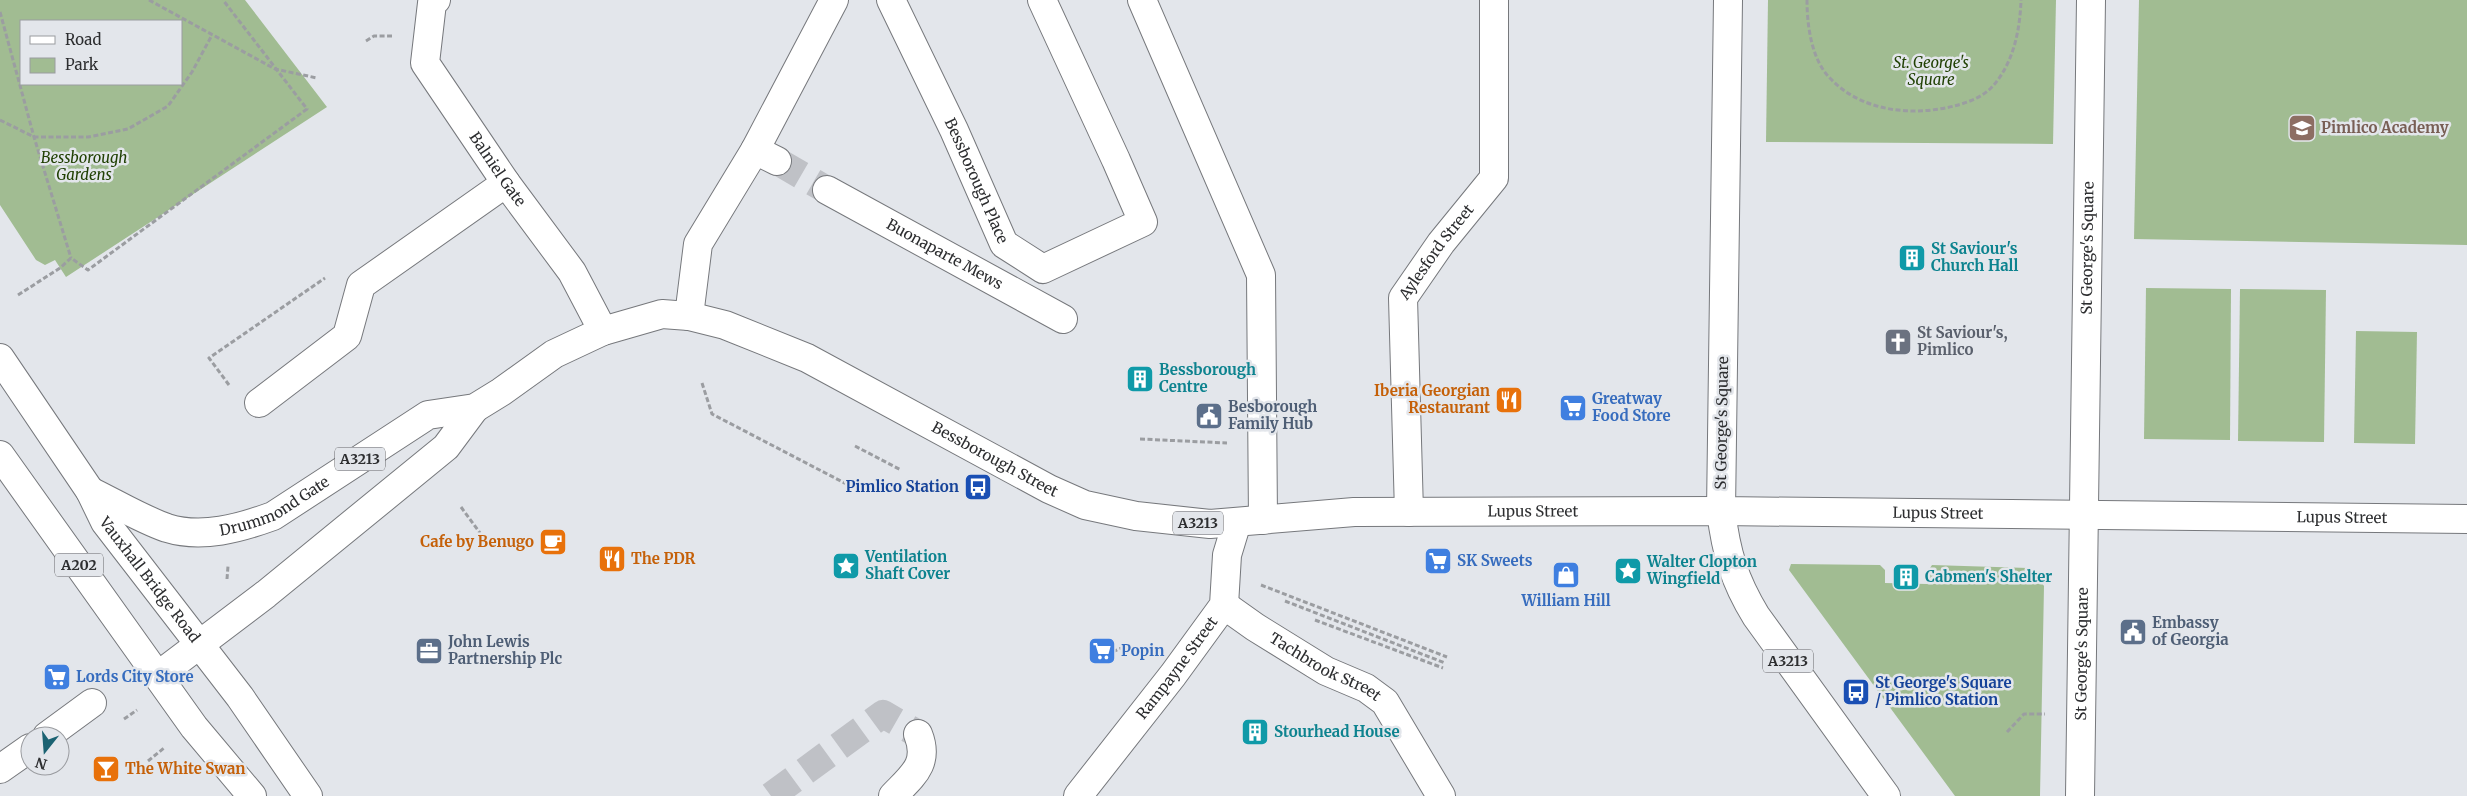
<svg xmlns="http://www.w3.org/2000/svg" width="2467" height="796" viewBox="0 0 2467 796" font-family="Merriweather,serif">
<rect width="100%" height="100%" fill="#e3e6eb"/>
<g fill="#a1bc92" fill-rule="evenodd">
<path d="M0 0H245L327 107 66 277 55 260 45 265 36 260 0 205ZM21 21H181V84H21Z"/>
<path d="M1768 0H2056L2053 144 1766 142Z"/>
<path d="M2139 0H2467V245L2134 239Z"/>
<path d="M2146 288 2231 289 2230 440 2144 439Z"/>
<path d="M2240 289 2326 290 2324 442 2238 441Z"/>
<path d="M2356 331 2417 332 2415 444 2354 443Z"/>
<path d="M1791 564 1880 565 1885 570V583L1927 584 1928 571 1932 565 2028 568 2035 573 2044 586 2040 796H1955L1789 570Z"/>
</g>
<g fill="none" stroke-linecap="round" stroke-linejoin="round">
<g stroke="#bfc1c6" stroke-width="28" stroke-dasharray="28 14" stroke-linecap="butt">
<path d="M777 161 827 190"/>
<path d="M771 796 883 714 918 734"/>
</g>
<g stroke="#76787c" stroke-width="30">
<g id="minor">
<path id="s1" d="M436 0 432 3 425 63 506 183 572 272 603 331"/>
<path id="s2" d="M891 0 954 130 1004 244 1043 269 1143 222 1116 160 1042 0"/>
<path d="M1142 0 1261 275 1263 520"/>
<path id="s3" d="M1728 0 1721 511 2467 519"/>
<path d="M755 150 777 161"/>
<path id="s4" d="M827 190 1063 319"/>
<path d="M689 316 698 244 755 150 834 0"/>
<path d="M259 403 347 336 361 285 506 183"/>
<path id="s5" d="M1409 512 1403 298 1441 243 1494 178V0"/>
<path id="s6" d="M1224 605 1255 627 1326 671 1366 688 1385 702 1441 796"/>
<path d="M159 675 266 594 446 447 475 408"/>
<path d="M47 736 92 703"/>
<path d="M0 769 30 748"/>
<path d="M893 796C912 776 930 764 918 734"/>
<path id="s7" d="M1078 796 1173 675 1224 605 1227 555 1237 522"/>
<path id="s8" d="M2080 796 2091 0"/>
</g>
</g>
<g stroke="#76787c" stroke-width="30">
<g id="major">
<path id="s9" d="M90 491C115 503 141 519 167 528 202 539 240 528 273 516L428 415 475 408 501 392 554 354 603 331 662 314 689 316 725 325 807 358 1049 489 1085 505 1136 516 1210 524 1354 512 1721 511C1726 552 1734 580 1756 616L1886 796"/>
</g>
</g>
<g stroke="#76787c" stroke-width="30">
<g id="highway">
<path id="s10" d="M0 358 90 491 105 522 240 697 308 796"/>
<path d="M0 455 194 727 252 796"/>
</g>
</g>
<g stroke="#9b9da1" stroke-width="3" stroke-dasharray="5 2.5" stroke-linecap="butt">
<path d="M149 0 275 69 317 78"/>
<path d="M1807 0C1807 24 1811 57 1828 76 1859 111 1910 117 1954 106 1966 103 1981 98 1991 88 2013 65 2020 31 2021 0"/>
<path d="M0 12 34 137 71 258"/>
<path d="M366 41 374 36H392"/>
<path d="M0 120 34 137H88L128 129 168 106 192 72 212 35"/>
<path d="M18 295 60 268 71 258 88 270 307 109 223 0"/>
<path d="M702 383 712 414 858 490"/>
<path d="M229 385 209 358 325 278"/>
<path d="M1140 439 1227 443"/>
<path d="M855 446 901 470"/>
<path d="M461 507 480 533"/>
<path d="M227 579 228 566"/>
<path d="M1261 585 1447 657"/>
<path d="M1285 601 1445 663"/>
<path d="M1315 620 1443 668"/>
<path d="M1092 661 1126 646 1143 657"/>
<path d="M124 719 137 710"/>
<path d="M2007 732 2024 714H2045"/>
<path d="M148 761 164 748"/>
</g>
<use href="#minor" stroke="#fff" stroke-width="28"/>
<use href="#major" stroke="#fff" stroke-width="28"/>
<use href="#highway" stroke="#fff" stroke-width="28"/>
</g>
<defs>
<g id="school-square" transform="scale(1.4375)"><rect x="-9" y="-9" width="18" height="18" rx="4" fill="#8d6e63" stroke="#e3e6eb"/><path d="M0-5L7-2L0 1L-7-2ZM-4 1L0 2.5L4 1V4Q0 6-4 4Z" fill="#fff"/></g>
<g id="building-square" transform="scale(1.4375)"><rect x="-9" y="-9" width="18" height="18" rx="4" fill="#0f9aa8" stroke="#e3e6eb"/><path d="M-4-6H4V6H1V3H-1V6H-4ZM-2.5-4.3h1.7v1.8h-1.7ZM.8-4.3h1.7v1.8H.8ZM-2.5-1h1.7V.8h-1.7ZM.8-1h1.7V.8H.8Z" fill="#fff"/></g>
<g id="church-square" transform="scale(1.4375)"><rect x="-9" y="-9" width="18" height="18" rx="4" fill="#6b7280" stroke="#e3e6eb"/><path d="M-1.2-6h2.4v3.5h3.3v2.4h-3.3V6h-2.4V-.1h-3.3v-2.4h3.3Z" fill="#fff"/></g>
<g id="restaurant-square" transform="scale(1.4375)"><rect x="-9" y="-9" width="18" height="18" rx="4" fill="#e8710a" stroke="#e3e6eb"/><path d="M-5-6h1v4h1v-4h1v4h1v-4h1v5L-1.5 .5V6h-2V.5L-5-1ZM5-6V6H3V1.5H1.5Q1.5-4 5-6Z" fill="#fff"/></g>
<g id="supermarket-square" transform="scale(1.4375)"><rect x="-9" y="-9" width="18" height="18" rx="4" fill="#3f7fe0" stroke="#e3e6eb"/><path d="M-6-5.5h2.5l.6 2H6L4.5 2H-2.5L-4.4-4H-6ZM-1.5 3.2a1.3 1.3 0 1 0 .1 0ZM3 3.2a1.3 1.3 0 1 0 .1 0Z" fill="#fff"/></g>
<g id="civic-square" transform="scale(1.4375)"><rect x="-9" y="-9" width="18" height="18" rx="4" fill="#5c6f8a" stroke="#e3e6eb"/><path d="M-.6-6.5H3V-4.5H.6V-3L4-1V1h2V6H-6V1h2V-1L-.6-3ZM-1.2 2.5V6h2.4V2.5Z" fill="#fff"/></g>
<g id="bus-square" transform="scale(1.4375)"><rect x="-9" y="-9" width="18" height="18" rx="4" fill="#1a4fb4" stroke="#e3e6eb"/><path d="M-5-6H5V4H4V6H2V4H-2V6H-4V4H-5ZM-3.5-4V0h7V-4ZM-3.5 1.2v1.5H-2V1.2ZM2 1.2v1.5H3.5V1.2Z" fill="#fff"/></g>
<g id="cafe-square" transform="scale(1.4375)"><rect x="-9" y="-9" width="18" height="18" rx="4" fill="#e8710a" stroke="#e3e6eb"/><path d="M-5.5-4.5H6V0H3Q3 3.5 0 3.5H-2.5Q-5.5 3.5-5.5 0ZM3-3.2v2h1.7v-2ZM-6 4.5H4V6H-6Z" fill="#fff"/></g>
<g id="sight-square" transform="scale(1.4375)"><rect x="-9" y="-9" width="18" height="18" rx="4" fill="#0f9aa8" stroke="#e3e6eb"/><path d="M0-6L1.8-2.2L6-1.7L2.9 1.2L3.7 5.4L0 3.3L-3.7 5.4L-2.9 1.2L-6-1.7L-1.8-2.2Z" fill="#fff"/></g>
<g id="shop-square" transform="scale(1.4375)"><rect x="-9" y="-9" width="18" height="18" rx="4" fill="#3f7fe0" stroke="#e3e6eb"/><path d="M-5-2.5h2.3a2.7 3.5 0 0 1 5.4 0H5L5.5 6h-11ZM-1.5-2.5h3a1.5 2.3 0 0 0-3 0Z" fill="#fff"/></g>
<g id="office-square" transform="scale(1.4375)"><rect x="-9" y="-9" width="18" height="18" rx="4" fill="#5c6f8a" stroke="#e3e6eb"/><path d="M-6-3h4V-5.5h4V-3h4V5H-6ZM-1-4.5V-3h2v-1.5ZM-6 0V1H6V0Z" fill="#fff"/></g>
<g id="bar-square" transform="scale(1.4375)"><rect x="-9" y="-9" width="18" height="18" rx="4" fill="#e8710a" stroke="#e3e6eb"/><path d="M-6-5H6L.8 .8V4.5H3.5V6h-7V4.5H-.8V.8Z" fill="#fff"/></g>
</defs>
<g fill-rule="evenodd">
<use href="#school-square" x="2302" y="128"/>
<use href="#building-square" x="1912" y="258"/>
<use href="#church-square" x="1898" y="342"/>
<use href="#building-square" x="1140" y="379"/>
<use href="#restaurant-square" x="1509" y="400"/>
<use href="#supermarket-square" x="1573" y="408"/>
<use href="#civic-square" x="1209" y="416"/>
<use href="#bus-square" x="978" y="487"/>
<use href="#cafe-square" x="553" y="542"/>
<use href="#restaurant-square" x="612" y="559"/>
<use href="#supermarket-square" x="1438" y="561"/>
<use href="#sight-square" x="846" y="566"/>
<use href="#sight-square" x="1628" y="571"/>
<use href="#shop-square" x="1566" y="575"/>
<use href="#building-square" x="1906" y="577"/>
<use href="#civic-square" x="2133" y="632"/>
<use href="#office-square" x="429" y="651"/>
<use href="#supermarket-square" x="1102" y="651"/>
<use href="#supermarket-square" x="57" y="677"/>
<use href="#bus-square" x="1856" y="692"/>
<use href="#building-square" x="1255" y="732"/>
<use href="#bar-square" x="106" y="769"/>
</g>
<g text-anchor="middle" stroke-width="5" stroke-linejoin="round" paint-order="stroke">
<g fill="#e3e6eb" stroke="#646568" stroke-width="1">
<rect x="335" y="447.5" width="50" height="23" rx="4"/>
<rect x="1173" y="511.5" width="50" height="23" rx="4"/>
<rect x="55" y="553.5" width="48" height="23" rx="4"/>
<rect x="1763" y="649.5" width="50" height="23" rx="4"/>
</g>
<g font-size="14" font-weight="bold" fill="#2d2e30">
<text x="360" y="464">A3213</text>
<text x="1198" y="528">A3213</text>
<text x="79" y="570">A202</text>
<text x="1788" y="666">A3213</text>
</g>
<g font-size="15" font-style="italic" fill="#214104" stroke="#e3e6eb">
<text x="1931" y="68">St. George's<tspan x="1931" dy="17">Square</tspan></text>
<text x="84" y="163">Bessborough<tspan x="84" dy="17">Gardens</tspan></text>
</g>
<g font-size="15" font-weight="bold" fill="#785e54" stroke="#e3e6eb" text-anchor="start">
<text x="2321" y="133">Pimlico Academy</text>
</g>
<g font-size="15" fill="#2d2e30" stroke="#e3e6eb">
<text dy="5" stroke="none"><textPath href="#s1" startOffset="194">Balniel Gate</textPath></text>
<text dy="5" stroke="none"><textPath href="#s2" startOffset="200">Bessborough Place</textPath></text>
<text dy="5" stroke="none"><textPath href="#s8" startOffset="548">St George's Square</textPath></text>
<text dy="5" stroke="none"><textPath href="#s5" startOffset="271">Aylesford Street</textPath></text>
<text dy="5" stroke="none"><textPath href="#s4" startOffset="134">Buonaparte Mews</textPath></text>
<text transform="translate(1722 423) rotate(-89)" y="5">St George's Square</text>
<text dy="5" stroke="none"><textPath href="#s9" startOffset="1004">Bessborough Street</textPath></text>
<text dy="5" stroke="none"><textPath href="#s9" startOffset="199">Drummond Gate</textPath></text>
<text dy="5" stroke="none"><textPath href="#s9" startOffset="1555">Lupus Street</textPath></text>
<text dy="5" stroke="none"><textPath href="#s3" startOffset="728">Lupus Street</textPath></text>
<text dy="5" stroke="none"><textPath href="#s3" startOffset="1132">Lupus Street</textPath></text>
<text dy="5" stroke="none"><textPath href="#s10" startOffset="268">Vauxhall Bridge Road</textPath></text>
<text dy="5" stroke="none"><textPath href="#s8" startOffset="142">St George's Square</textPath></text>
<text dy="5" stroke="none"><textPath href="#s7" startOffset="162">Rampayne Street</textPath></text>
<text dy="5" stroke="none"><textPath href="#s6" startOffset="119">Tachbrook Street</textPath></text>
</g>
<g font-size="15" font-weight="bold" fill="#0d838f" stroke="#e3e6eb" text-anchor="start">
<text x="1931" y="254">St Saviour's<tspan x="1931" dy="17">Church Hall</tspan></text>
<text x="1159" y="375">Bessborough<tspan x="1159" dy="17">Centre</tspan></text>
<text x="865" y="562">Ventilation<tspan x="865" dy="17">Shaft Cover</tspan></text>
<text x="1647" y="567">Walter Clopton<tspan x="1647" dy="17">Wingfield</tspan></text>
<text x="1925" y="582">Cabmen's Shelter</text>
<text x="1274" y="737">Stourhead House</text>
</g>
<g font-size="15" font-weight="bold" fill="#5b616d" stroke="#e3e6eb" text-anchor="start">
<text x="1917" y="338">St Saviour's,<tspan x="1917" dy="17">Pimlico</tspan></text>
</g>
<g font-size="15" font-weight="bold" fill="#c56008" stroke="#e3e6eb" text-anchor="end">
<text x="1490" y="396">Iberia Georgian<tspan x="1490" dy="17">Restaurant</tspan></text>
<text x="534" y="547">Cafe by Benugo</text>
<text x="631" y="564" text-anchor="start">The PDR</text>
<text x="125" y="774" text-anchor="start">The White Swan</text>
</g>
<g font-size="15" font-weight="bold" fill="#366cbe" stroke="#e3e6eb" text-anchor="start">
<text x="1592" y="404">Greatway<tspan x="1592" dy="17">Food Store</tspan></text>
<text x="1457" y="566">SK Sweets</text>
<text x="1566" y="606" text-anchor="middle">William Hill</text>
<text x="1121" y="656">Popin</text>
<text x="76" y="682">Lords City Store</text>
</g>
<g font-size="15" font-weight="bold" fill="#4e5e75" stroke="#e3e6eb" text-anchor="start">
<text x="1228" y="412">Besborough<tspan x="1228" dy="17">Family Hub</tspan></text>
<text x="2152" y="628">Embassy<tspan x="2152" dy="17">of Georgia</tspan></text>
<text x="448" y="647">John Lewis<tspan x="448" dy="17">Partnership Plc</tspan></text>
</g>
<g font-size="15" font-weight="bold" fill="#164399" stroke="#e3e6eb" text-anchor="end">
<text x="959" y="492">Pimlico Station</text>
<text x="1875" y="688" text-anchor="start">St George's Square<tspan x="1875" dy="17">/ Pimlico Station</tspan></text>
</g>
</g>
<rect x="20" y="20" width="162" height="65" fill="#e3e6eb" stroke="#9a9ca0"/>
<rect x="30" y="36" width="25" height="8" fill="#ffffff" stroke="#9a9ca0"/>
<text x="65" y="45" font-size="15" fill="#2d2e30">Road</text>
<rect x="30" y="58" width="25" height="15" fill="#a1bc92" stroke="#9a9ca0"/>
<text x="65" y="70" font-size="15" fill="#2d2e30">Park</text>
<g transform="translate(45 751) rotate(197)"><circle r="24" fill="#e3e6eb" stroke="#9a9ca0"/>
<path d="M0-4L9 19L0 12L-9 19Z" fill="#1b6272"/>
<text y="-8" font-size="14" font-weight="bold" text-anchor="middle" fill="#2d2e30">N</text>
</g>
</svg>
